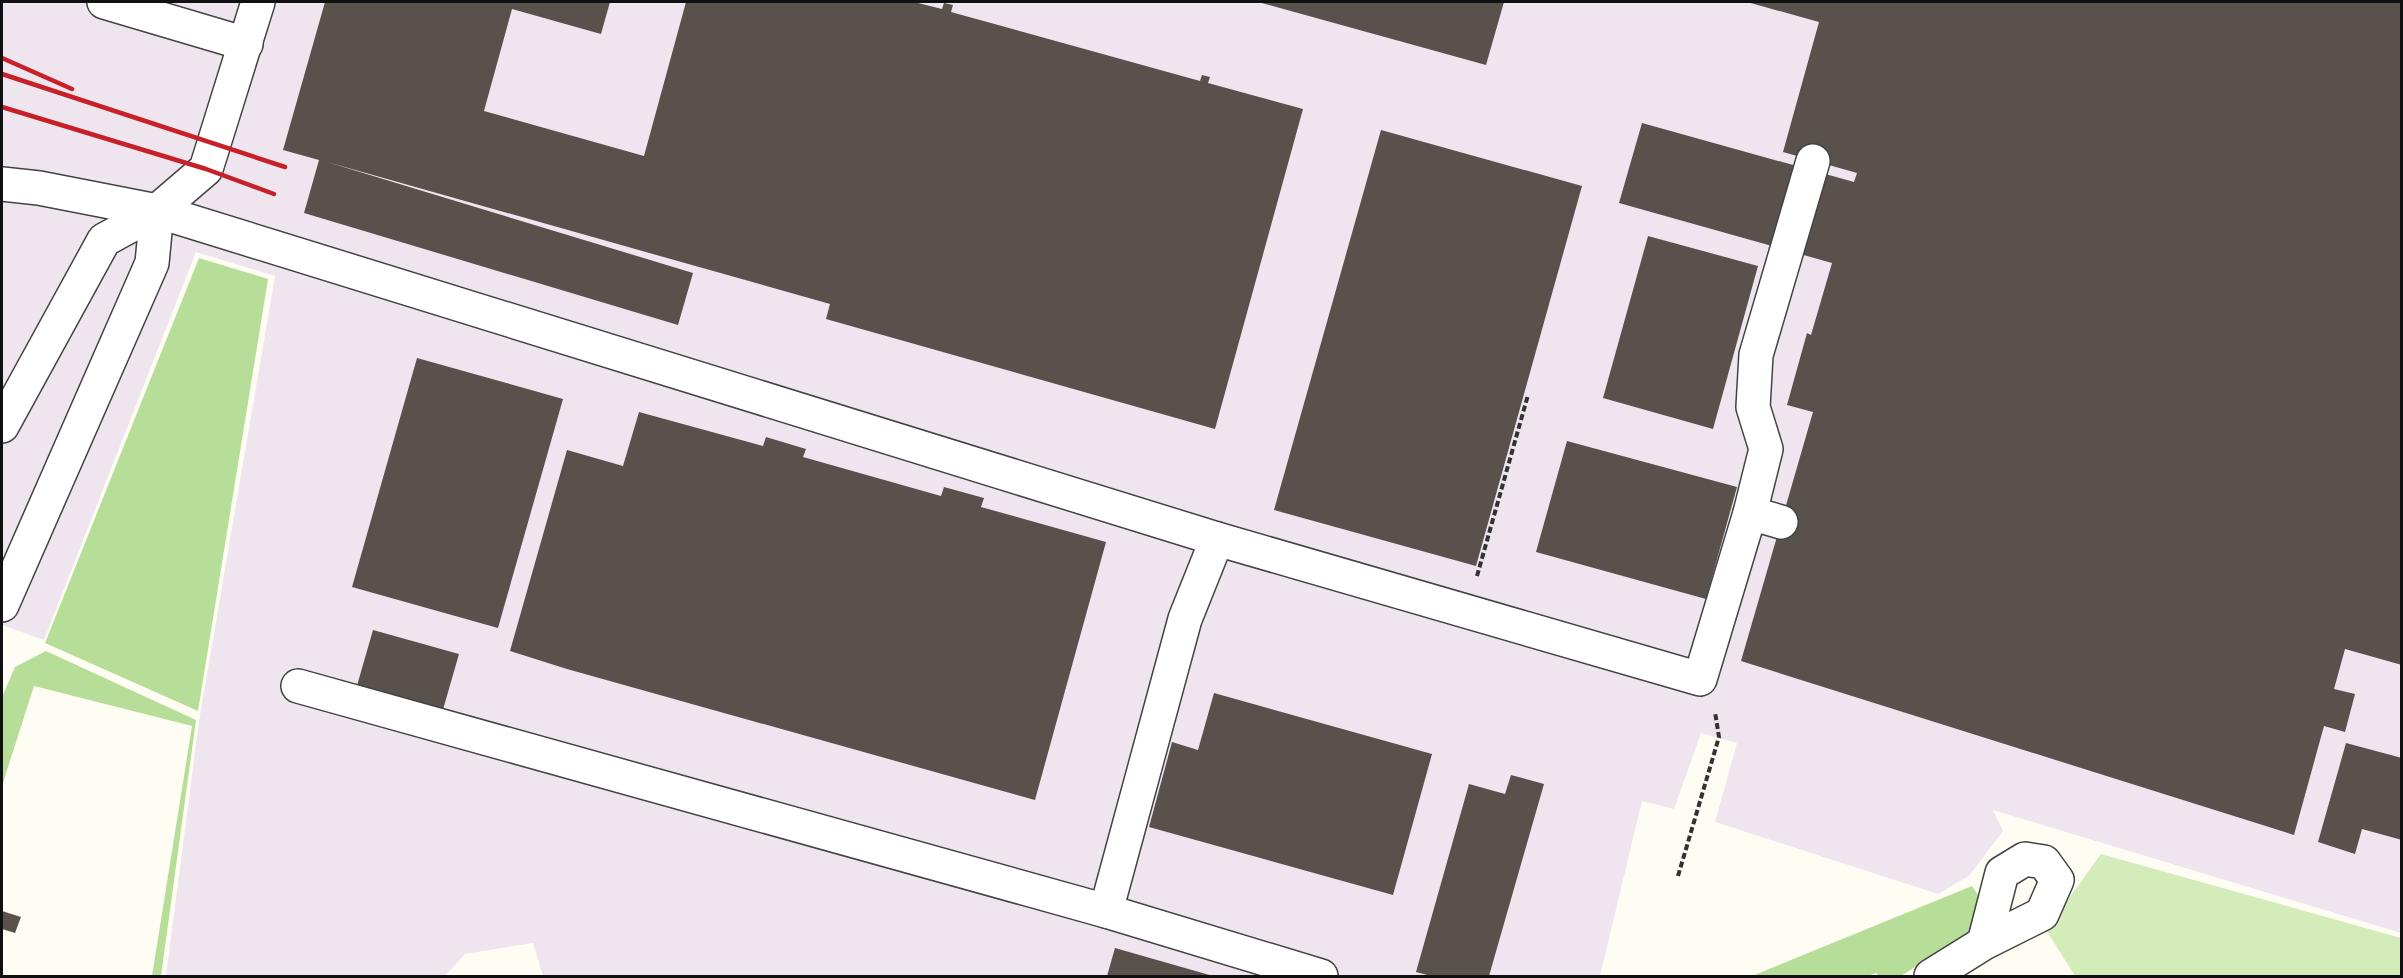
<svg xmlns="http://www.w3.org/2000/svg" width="2403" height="978" viewBox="0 0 2403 978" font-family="Georgia,serif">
<rect width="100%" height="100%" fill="#fffdf3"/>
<path fill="#eee5ef" d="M2 2H2401V933L1993 810 2003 831 1969 876 1938 894 1715 822 1737 743 1701 733 1674 809 1642 801 1600 976H543L533 943 465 954 445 976H166L199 721 275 276 196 252 44 640 2 625Z"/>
<path fill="#d4ecba" d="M2101 854 2401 938V976H2075L2046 930Z"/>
<g fill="#b7de98">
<path d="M199 258 268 279 198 711 45 643Z"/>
<path d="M46 651 196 720 161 976H152L192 726 34 686 2 786V697L15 667Z"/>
<path d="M1972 886 1984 904 1969 933 1901 976H1879L1876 973 1868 976H1752Z"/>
</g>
<g fill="#59514c">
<path d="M325 2H610L601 34 512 9 484 111 644 156 686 2H914L942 9 944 3 953 5 951 12 1200 81 1202 75 1210 77 1208 83 1303 109 1215 429 826 319 830 304 327 162 693 273 678 325 304 213 319 160 283 150Z"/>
<path d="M1258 2H1504L1486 65Z"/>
<path d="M1747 2H2402V665L2345 649 2334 689 2355 694 2345 732 2324 726 2294 835 1741 661 1813 412 1787 405 1807 333 1811 335 1832 263 1619 203 1642 123 1854 182 1857 173 1783 152 1819 22Z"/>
<path d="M1381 130 1582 186 1476 566 1274 510Z"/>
<path d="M1648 236 1758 266 1713 429 1603 398Z"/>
<path d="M417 358 563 399 498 628 352 587Z"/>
<path d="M639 412 763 446 766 437 806 449 803 457 941 496 944 487 984 498 981 507 1106 542 1035 800 567 669 510 651 567 450 623 466Z"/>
<path d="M1567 441 1737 487 1706 599 1536 552Z"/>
<path d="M373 630 459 654 442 713 356 689Z"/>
<path d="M1214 693 1432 754 1393 895 1149 827 1172 742 1198 750Z"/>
<path d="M2346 743 2402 758V840L2362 829 2355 854 2318 842Z"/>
<path d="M1511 775 1544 784 1489 976H1431L1416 972 1469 784 1505 794Z"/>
<path d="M2 911 21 917 15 933 2 929Z"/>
<path d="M1115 948 1213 976H1107Z"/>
</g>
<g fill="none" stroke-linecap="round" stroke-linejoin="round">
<g stroke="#434343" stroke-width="36">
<g id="minor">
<path d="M104 2 246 44"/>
<path d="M2 184 39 188 157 211 1217 539 1700 679 1750 513 1766 449 1753 407 1756 355 1813 161"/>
<path d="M2 426 104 240 157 211 206 169 258 2"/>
<path d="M1750 513 1781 522"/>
<path d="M1217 539 1185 619 1106 911 1321 976"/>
<path d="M2 605 152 263 157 211"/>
<path d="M298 686 1106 911"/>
<path d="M1931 976 1984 943 2042 914 2057 880 2044 862 2025 859 2002 873 1984 943"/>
</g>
</g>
<g stroke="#323232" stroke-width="4" stroke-dasharray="6 3" stroke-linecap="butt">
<path d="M1477 576 1528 395"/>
<path d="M1678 876 1719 737 1715 712"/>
</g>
<use href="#minor" stroke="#fff" stroke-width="33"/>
<g stroke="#c82028" stroke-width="4.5">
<path d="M2 58 72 89"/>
<path d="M2 74 285 167"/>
<path d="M2 107 206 169 274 194"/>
</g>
</g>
<rect width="2403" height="978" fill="none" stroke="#101010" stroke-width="6"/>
</svg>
